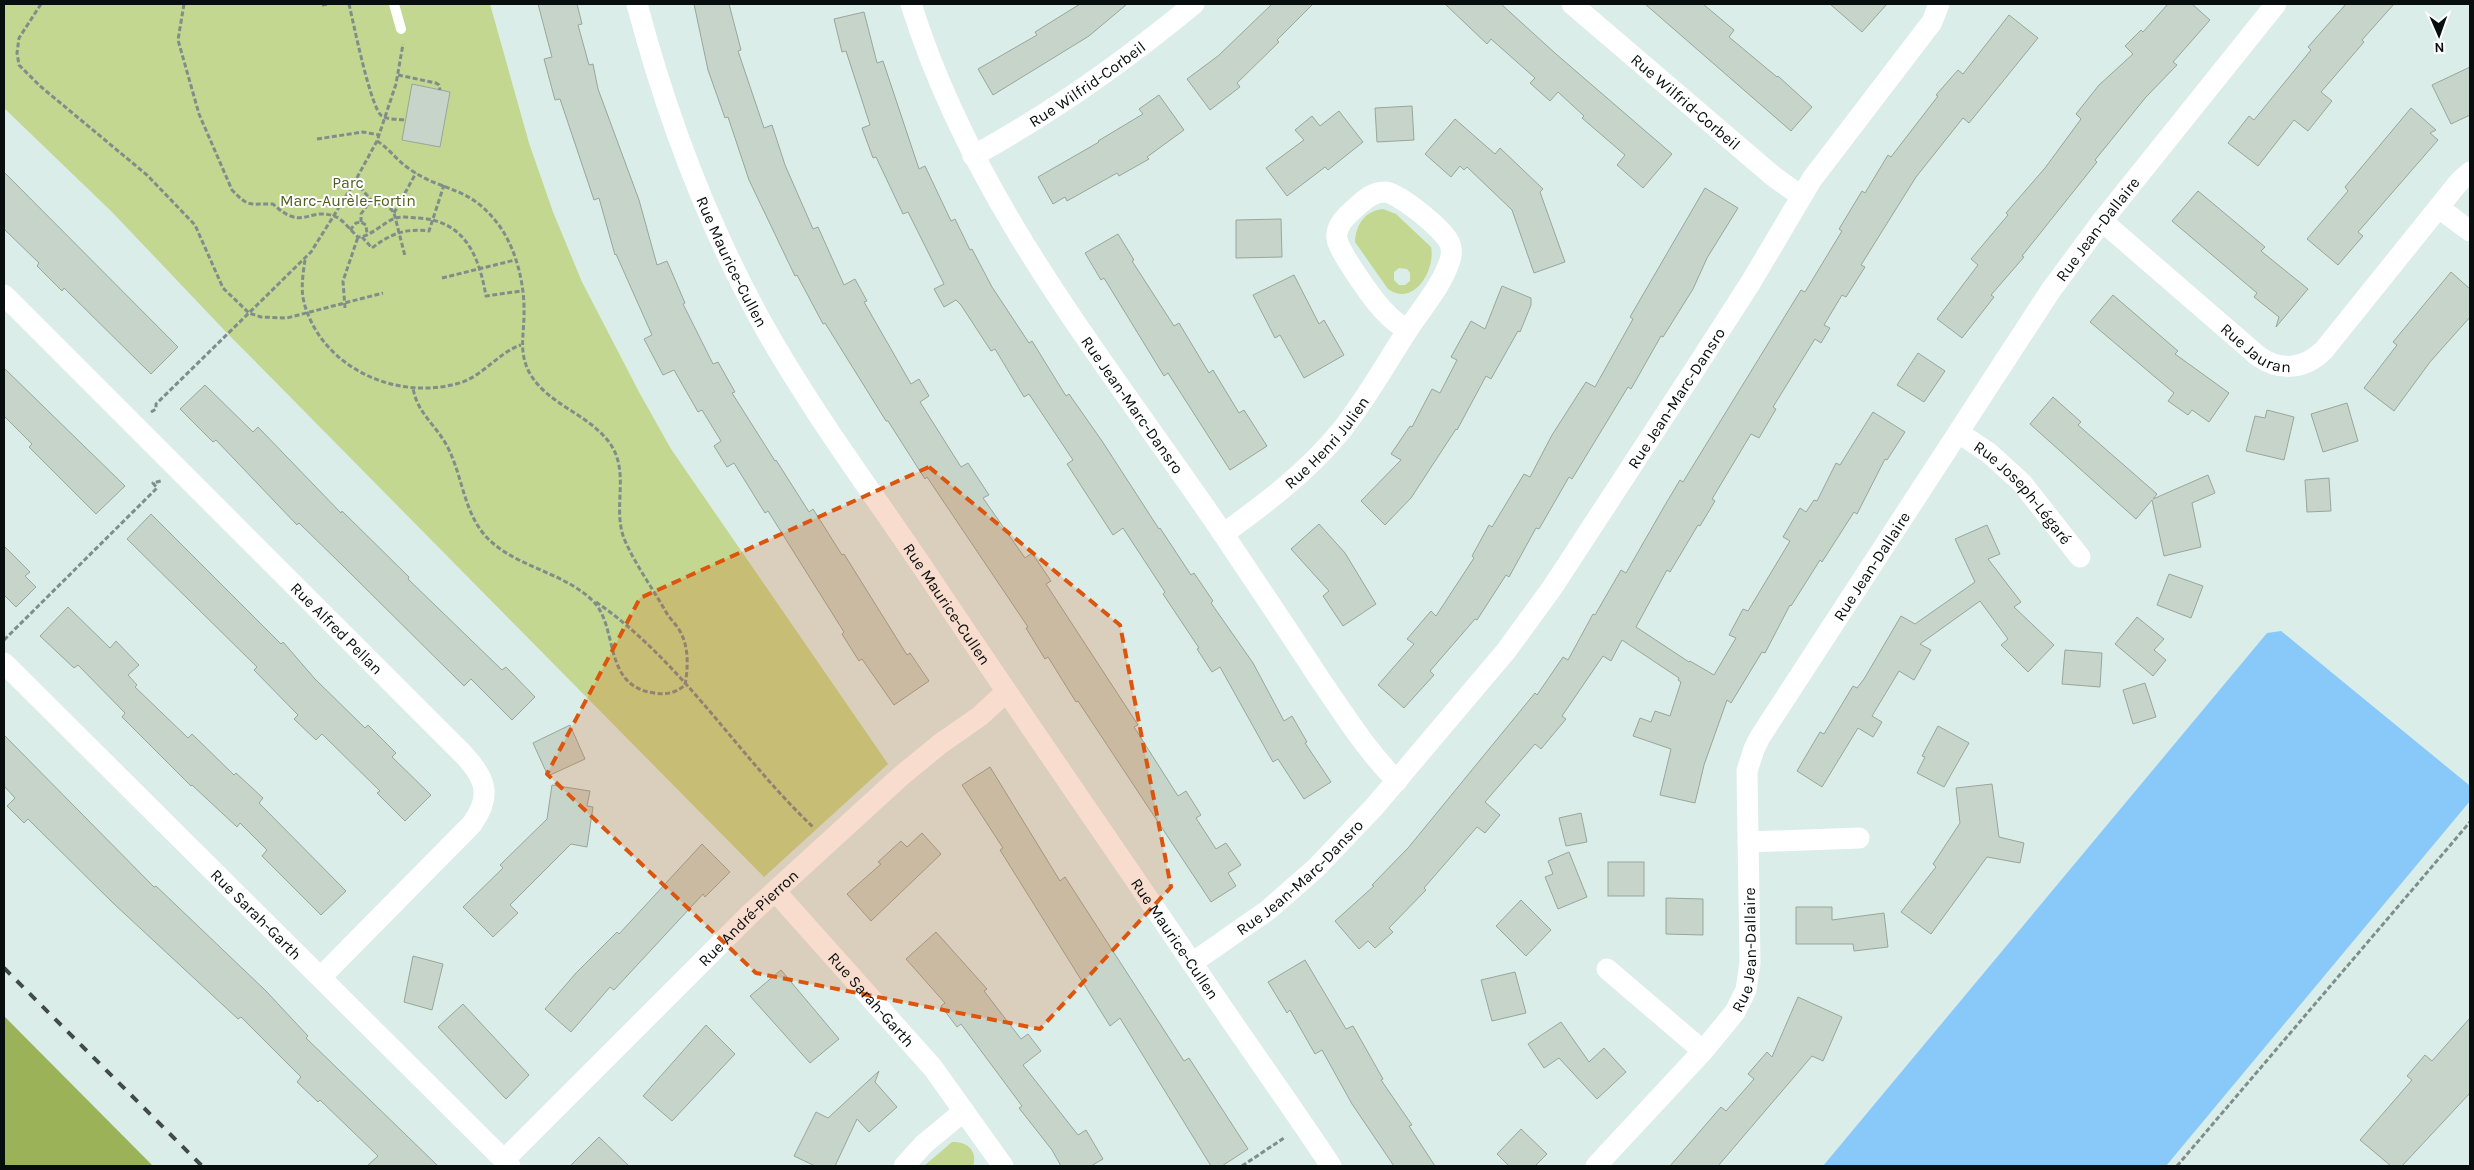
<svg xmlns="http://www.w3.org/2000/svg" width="2474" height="1170" viewBox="0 0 2474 1170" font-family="Karla,sans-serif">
<rect width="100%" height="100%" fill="#daede9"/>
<g fill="#c3d790" fill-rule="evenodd">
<path d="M4 4H490L529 143 553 212 582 282 639 392 671 449 888 764 764 877 228 334 112 212 4 108Z"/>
<path d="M1383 209 1396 214 1431 247C1436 269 1414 308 1388 289L1355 242C1356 224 1365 211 1383 209ZM1399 268 1407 269 1410 273V281L1405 285H1399L1394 280V272Z"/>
<path d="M952 1142C967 1141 978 1151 973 1166H924Z"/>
</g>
<path fill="#9cb259" d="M4 1016 153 1166H4Z"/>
<path fill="#88c9f9" d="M2281 631 2469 785 2470 801 2166 1166H1823L2267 633Z"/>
<g fill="#c6d4c9" stroke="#99a69c">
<path d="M538 4H577L582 24 578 25 589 65 593 64 598 89 639 200 657 265 667 261 685 303 683 304 713 364 718 362 735 392 732 393 775 461 776 460 809 512 813 509 842 555 844 554 907 655 910 653 929 681 894 705 862 659 859 661 842 634 844 632 768 511 765 513 734 463 727 467 714 446 721 441 702 410 698 412 674 370 663 375 644 339 652 335 616 254 615 255 599 198 594 200 560 99 555 100 544 59 552 57Z"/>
<path d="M694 4H729L741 50 738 51 764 128 772 125 785 165 813 229 818 227 844 285 855 279 867 301 864 302 911 384 919 379 929 396 920 402 961 467 968 463 989 495 983 498 1025 558 1032 553 1051 581 1046 584 1138 725 1134 727 1178 796 1186 791 1201 815 1196 818 1216 849 1226 843 1241 865 1228 873 1236 886 1211 902 1078 701 1076 702 1048 657 1045 659 1026 628 1028 627 927 477 925 479 888 421H886L825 323 823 324 797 275 795 276 749 180 728 117 725 118 708 70Z"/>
<path d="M1080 4H1127L1089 36 993 95 978 69 1037 35 1035 32Z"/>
<path d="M1272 4H1313L1277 40 1279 42 1237 83 1240 87 1210 110 1187 79 1218 56Z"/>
<path d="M1445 4H1501L1556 54 1672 154 1643 188 1617 165 1625 155 1582 118 1584 116 1558 92 1550 101 1530 83 1535 78 1491 39 1487 44Z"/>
<path d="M1645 4H1703L1734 30 1729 37 1777 77 1778 76 1812 107 1791 131Z"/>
<path d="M1830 4H1887L1862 32Z"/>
<path d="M2168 4H2192L2210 20 2173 62 2177 65 2146 97 2095 160 2097 162 2022 256 2024 257 1991 295 1994 297 1962 338 1937 319 1978 265 1971 259 2008 215 2006 213 2045 168 2081 119 2076 114 2099 85 2133 54 2125 46 2141 30 2143 32Z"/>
<path d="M2346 4H2394L2362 40 2364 42 2321 92 2332 101 2308 131 2294 120 2258 166 2228 143 2249 116 2254 120 2311 50 2308 47Z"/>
<path d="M864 12 877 63 883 61 919 169 925 166 951 221 955 219 970 250 972 249 992 287 1029 343 1032 341 1066 396 1069 394 1102 441 1159 529 1160 528 1191 575 1194 573 1213 601 1211 603 1253 663 1284 721 1292 716 1307 742 1305 743 1331 782 1304 799 1278 759 1273 762 1220 667 1212 672 1197 649 1199 648 1163 594 1165 592 1123 528 1113 535 1067 464 1073 460 1029 394 1024 397 995 349 991 351 961 305 956 300 944 307 934 289 944 284 908 212 903 214 876 157 873 158 862 128 870 125 846 51 842 52 834 19Z"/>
<path d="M2009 15 2038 38 1969 123 1963 118 1916 177 1861 265 1865 267 1846 297 1842 295 1824 325 1830 328 1821 343 1815 339 1773 407 1776 409 1759 438 1751 434 1712 499 1715 501 1700 526 1698 525 1670 572 1667 570 1636 627 1689 662 1690 661 1714 675 1736 638 1729 635 1743 609 1748 611 1790 541 1783 537 1800 508 1806 512 1814 500 1817 501 1836 463 1840 465 1873 412 1905 432 1887 460 1885 459 1857 514 1854 512 1822 562 1820 560 1791 606 1790 605 1765 653 1762 652 1731 703 1727 700 1704 765 1695 803 1660 795 1671 749 1633 736 1640 718 1651 722 1655 711 1670 716 1681 682 1678 680 1679 678 1622 640 1611 661 1603 656 1562 716 1566 719 1541 749 1535 744 1485 802 1500 815 1485 833 1477 827 1424 888 1426 890 1389 928 1393 932 1375 948 1368 941 1359 949 1335 921 1374 886 1372 885 1408 848 1535 693 1537 695 1563 657 1568 660 1593 614 1595 615 1621 570 1626 573 1665 505 1680 480 1683 482 1801 290 1805 292 1842 231 1839 229 1862 191 1865 193 1888 155 1891 157 1938 96 1936 95 1958 70 1963 74Z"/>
<path d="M2470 67V115L2451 124 2432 85Z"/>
<path d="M412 84 450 92 440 147 402 140Z"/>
<path d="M1159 95 1184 130 1147 157 1149 159 1119 176 1117 173 1067 201 1065 197 1053 204 1038 177 1099 142 1098 141 1143 114 1139 109Z"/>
<path d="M1412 106 1414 140 1377 142 1375 108Z"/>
<path d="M2411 108 2436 130 2430 133 2438 140 2358 232 2363 236 2338 265 2307 239 2348 191 2345 187Z"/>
<path d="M1339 111 1363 142 1328 170 1325 167 1287 196 1266 168 1304 140 1295 130 1312 116 1320 126Z"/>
<path d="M1455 119 1495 154 1500 148 1543 189 1540 192 1565 262 1534 273 1512 210 1467 167 1464 170 1460 166 1451 177 1425 154Z"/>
<path d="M4 172 178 347 151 374 64 288 62 291 37 266 39 263 4 229Z"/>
<path d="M1705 188 1738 208 1707 258 1693 289 1663 337 1661 336 1631 389 1628 387 1572 479 1569 477 1539 529 1536 528 1509 577 1506 575 1477 620 1475 619 1430 671 1434 675 1404 708 1378 685 1414 644 1407 639 1431 611 1436 616 1474 558 1472 556 1489 525 1492 527 1524 474 1530 477 1552 435 1586 382 1595 387 1633 319 1630 317Z"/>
<path d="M2198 191 2265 247 2261 251 2308 289 2276 327 2279 317 2254 297 2257 293 2172 221Z"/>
<path d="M1281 219 1282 257 1236 258V220Z"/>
<path d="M1118 234 1134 260 1132 261 1174 326 1179 323 1209 373 1213 370 1239 413 1244 410 1267 446 1230 470 1168 373 1164 376 1104 278 1101 280 1085 253Z"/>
<path d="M2451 272 2470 289V317L2430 362 2394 411 2364 388 2397 345 2393 342Z"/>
<path d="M1294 275 1319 324 1324 320 1344 355 1304 378 1280 335 1275 338 1253 295Z"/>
<path d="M1502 286 1531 298V305L1520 332 1518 331 1491 379 1486 376 1457 430 1456 429 1411 498 1385 525 1361 501 1401 460 1391 454 1410 426 1412 427 1432 389 1440 393 1457 360 1451 357 1471 321 1485 329Z"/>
<path d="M2113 295 2178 351 2175 354 2229 393 2209 422 2192 410 2188 415 2168 401 2174 393 2090 322Z"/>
<path d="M1918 353 1945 371 1924 402 1897 385Z"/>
<path d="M4 368 125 486 96 514 29 447 32 444 4 416Z"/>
<path d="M205 385 253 432 258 427 341 513 342 511 409 577 408 579 502 670 506 667 535 697 512 720 471 679 464 686 342 565 299 523 297 525 216 440 213 442 180 409Z"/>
<path d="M2053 397 2081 422 2078 425 2157 494 2153 499 2208 475 2215 493 2192 503 2201 547 2164 556 2152 500 2136 519 2030 424Z"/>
<path d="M2347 403 2358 441 2323 452 2311 414Z"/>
<path d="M2267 410 2294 417 2284 460 2246 451 2255 416 2265 418Z"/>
<path d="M2329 478 2331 511 2307 512 2305 480Z"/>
<path d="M151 514 281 644 283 642 315 679 365 728 368 725 396 753 392 757 431 795 405 821 377 793 380 791 322 734 316 740 294 719 298 715 254 670 257 667 127 539Z"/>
<path d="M1319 524 1345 553 1376 604 1343 626 1323 596 1329 591 1291 549Z"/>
<path d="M1987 525 2000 554 1988 559 2021 602 2014 607 2054 645 2028 672 2001 645 2008 639 1980 601 1920 644 1931 650 1914 680 1899 671 1872 716 1882 722 1873 737 1858 728 1822 787 1797 771 1820 732 1824 734 1853 686 1857 688 1864 679 1901 616 1915 624 1975 582 1955 539Z"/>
<path d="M4 546 30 572 25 576 36 587 16 607 4 595Z"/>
<path d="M2169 574 2203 586 2191 618 2157 605Z"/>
<path d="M68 607 110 648 116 641 139 665 128 675 137 685 135 687 188 738 192 734 234 775 236 773 263 798 259 803 346 891 321 915 262 856 267 850 240 823 237 827 192 785 191 786 122 717 125 713 78 665 74 668 40 636Z"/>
<path d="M2137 617 2164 639 2154 650 2166 660 2153 676 2115 644Z"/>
<path d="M2065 650 2102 653 2100 687 2062 684Z"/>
<path d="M2145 683 2156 717 2133 724 2123 690Z"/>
<path d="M570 725 585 759 548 776 533 743Z"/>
<path d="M1938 726 1969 743 1944 787 1917 773 1925 757 1922 756Z"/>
<path d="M4 735 154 887 156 886 266 991 308 1036 306 1038 438 1166H367L378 1156 320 1100 318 1102 297 1082 301 1077 241 1017 238 1019 113 903 28 819 24 823 7 806 15 798 4 786Z"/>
<path d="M990 767 1060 881 1065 877 1184 1061 1189 1058 1248 1149 1222 1166H1211L1120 1018 1110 1026 1000 850 1003 848 962 785Z"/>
<path d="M1992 784 1999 837 2024 843 2020 863 1987 857 1931 934 1901 912 1936 867 1933 864 1960 823 1956 788Z"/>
<path d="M552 785 590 791 587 806 593 807 587 847 571 844 510 905 518 913 493 937 463 907 503 868 500 865 547 819Z"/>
<path d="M1581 813 1587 842 1566 846 1559 818Z"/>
<path d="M922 833 941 854 871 921 847 894 881 864 878 862 901 841 907 847Z"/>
<path d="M702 844 730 872 705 897 703 894 614 990 610 987 571 1032 545 1009 576 973 617 932 619 934Z"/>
<path d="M1569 852 1587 897 1558 909 1545 877 1553 874 1548 861Z"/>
<rect x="1608" y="862" width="36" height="34"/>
<path d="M1666 898 1703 899V935L1666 934Z"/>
<path d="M1521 900 1551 930 1526 956 1496 926Z"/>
<path d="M1796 907H1832V920L1884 913 1888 947 1854 951 1853 944H1796Z"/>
<path d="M936 932 987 989 984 991 1021 1039 1028 1034 1041 1051 1023 1065 1078 1135 1086 1130 1103 1159 1091 1166H1061L1052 1150 1019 1108 1022 1106 961 1024 957 1027 941 1006 945 1003 906 959Z"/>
<path d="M413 956 443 964 432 1010 404 1002Z"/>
<path d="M1305 960 1346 1029 1353 1026 1383 1079 1381 1080 1412 1125 1409 1126 1435 1166H1394L1352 1104 1322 1050 1315 1054 1290 1010 1287 1013 1268 982Z"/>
<path d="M781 970 839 1039 810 1063 750 996Z"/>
<path d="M1515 972 1526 1013 1492 1021 1481 980Z"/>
<path d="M1798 997 1842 1017 1823 1061 1812 1056 1718 1166H1670L1721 1107 1726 1111 1754 1079 1748 1074 1767 1052 1772 1057Z"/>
<path d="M463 1004 529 1075 506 1099 438 1027Z"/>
<path d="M2470 1018V1093L2402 1166H2391L2360 1140 2412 1080 2407 1076 2425 1055 2432 1061Z"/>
<path d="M1561 1022 1589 1062 1604 1048 1626 1072 1597 1099 1559 1058 1544 1068 1528 1044Z"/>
<path d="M706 1025 735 1054 672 1121 643 1096Z"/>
<path d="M879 1071 875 1082 897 1107 869 1132 857 1119 835 1166H815L794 1156 816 1112 828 1118Z"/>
<path d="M1521 1129 1547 1154 1535 1166H1509L1497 1154Z"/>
<path d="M599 1137 629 1166H570Z"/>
</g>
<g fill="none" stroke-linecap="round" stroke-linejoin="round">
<g stroke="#808e8b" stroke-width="3" stroke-dasharray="5 2.5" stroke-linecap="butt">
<path d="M41 4 19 38 17 53 19 65 40 86 147 175 195 225 223 288 249 313 261 317 287 318 383 293"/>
<path d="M184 4 178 40 199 114 232 190C250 209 250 203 273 204 303 232 307 207 334 216 343 219 351 231 358 237 371 237 383 222 396 218 403 216 412 218 419 218 465 221 479 256 486 296L521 291"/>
<path d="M349 4C353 21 371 110 382 116 388 120 399 119 405 120"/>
<path d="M322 5 329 4"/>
<path d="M398 75 436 83 439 85 440 90"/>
<path d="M317 139 363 132 379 135"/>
<path d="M377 141C390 149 398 162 411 170 441 191 467 186 494 219 515 243 525 283 524 314 524 335 519 350 528 370 545 404 586 412 609 442 632 473 610 510 626 543 637 567 653 589 666 612 670 619 677 625 681 633 689 649 688 668 685 685 676 693 666 695 654 693 602 686 619 627 593 601 563 571 509 566 483 533 463 508 462 474 447 446 436 425 417 413 413 388"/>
<path d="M355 181 371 200 391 209 394 213 405 256"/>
<path d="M394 213 416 173"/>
<path d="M361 222V214L371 200"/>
<path d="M350 230 356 223 361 222 366 225 367 234"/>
<path d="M362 237 372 248C390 234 405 228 429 231L444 185"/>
<path d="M305 260C303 274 300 291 305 306 324 368 395 400 456 384 482 378 497 353 521 345"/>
<path d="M442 278 515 260"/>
<path d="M345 308 343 281 358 237"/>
<path d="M151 412 156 409V404L311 252 353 185 377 141 396 84 403 44"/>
<path d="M596 602C682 661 738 756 813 827"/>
<path d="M4 640 157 488 153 483 161 481"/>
<path d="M1242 1166 1284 1138"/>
<path d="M2177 1166 2470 822"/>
</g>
<path stroke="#fff" stroke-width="10" d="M394 4 401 29"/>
<g stroke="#fff" stroke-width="21">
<path id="s1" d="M637 4C666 114 706 221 761 321 812 413 876 497 934 584 1025 720 1119 855 1211 991 1251 1050 1292 1107 1331 1166"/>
<path id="s2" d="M911 4C974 205 1108 364 1224 535 1256 583 1288 630 1319 678 1344 714 1366 750 1397 781"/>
<path id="s3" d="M1572 4 1773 176 1801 196"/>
<path id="s4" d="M973 156C1052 113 1125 61 1194 4"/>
<path d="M2439 208 2470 231"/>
<path id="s5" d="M2102 221 2258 356C2280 372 2305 369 2324 350L2459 182 2470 172"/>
<path id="s6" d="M4 295 464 755C486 779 492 796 472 824L321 977"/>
<path id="s7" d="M1959 433 1989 453 2022 483 2080 557"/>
<path id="s8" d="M1223 534C1265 504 1307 472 1340 432 1365 401 1385 365 1407 331 1421 309 1442 286 1450 260 1452 254 1452 248 1449 242 1443 229 1399 193 1385 192 1371 192 1362 202 1353 210 1345 217 1335 227 1337 239 1339 252 1374 301 1384 311 1391 319 1399 325 1408 330"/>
<path id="s9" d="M4 663 510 1166"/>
<path d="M1748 842 1859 838"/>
<path id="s10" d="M775 891 933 1068 1003 1166"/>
<path id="s11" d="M1192 963 1268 910 1316 868 1375 806 1506 651 1552 588 1695 369 1751 282 1812 179 1932 22 1939 4"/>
<path d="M1607 969 1703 1051"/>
<path id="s12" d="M504 1160 750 914 901 776 940 744 980 716 1006 692"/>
<path d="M904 1166 924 1144 964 1111"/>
<path id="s13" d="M1596 1166 1703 1051 1735 1012 1746 990 1750 963 1747 771 1754 749 1760 737 2051 290 2102 221 2276 4"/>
</g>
<path stroke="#414b49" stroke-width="4" stroke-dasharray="9 9" stroke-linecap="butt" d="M4 968 202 1166"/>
</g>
<path fill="#dd550c" fill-opacity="0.2" stroke="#dd550c" stroke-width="4" stroke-dasharray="10 6" stroke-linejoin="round" d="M929 467 1120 625 1171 887 1040 1029 756 973 547 774 640 598Z"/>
<g text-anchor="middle" stroke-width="4" stroke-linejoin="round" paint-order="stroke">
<g font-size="16" fill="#080e0d" stroke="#fff">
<text dy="6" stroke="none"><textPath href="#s4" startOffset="135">Rue Wilfrid-Corbeil</textPath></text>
<text dy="6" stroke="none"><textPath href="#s3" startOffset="150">Rue Wilfrid-Corbeil</textPath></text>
<text dy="6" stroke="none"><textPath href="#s13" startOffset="1098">Rue Jean-Dallaire</textPath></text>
<text dy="6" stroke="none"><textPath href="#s1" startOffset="275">Rue Maurice-Cullen</textPath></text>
<text dy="6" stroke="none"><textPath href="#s5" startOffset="201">Rue Jauran</textPath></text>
<text dy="6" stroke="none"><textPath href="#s11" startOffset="750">Rue Jean-Marc-Dansro</textPath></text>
<text dy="6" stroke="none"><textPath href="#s2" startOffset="460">Rue Jean-Marc-Dansro</textPath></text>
<text dy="6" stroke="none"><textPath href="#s8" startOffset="139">Rue Henri Julien</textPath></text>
<text dy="6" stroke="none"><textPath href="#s7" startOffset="88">Rue Joseph-Légaré</textPath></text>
<text dy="6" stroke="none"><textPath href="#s13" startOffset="692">Rue Jean-Dallaire</textPath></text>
<text dy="6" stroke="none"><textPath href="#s1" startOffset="680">Rue Maurice-Cullen</textPath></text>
<text dy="6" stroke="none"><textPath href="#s6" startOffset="471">Rue Alfred Pellan</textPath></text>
<text dy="6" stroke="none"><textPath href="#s11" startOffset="138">Rue Jean-Marc-Dansro</textPath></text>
<text dy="6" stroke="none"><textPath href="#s9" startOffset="356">Rue Sarah-Garth</textPath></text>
<text dy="6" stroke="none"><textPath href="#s12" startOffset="344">Rue André-Pierron</textPath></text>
<text dy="6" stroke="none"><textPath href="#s1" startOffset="1085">Rue Maurice-Cullen</textPath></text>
<text dy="6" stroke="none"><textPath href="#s13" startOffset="272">Rue Jean-Dallaire</textPath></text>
<text dy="6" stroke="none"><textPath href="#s10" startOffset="145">Rue Sarah-Garth</textPath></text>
</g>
<g font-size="16" fill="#505f1f" stroke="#fff">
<text x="348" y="188">Parc<tspan x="348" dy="18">Marc-Aurèle-Fortin</tspan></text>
</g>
</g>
<rect width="2474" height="1170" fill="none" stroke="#080e0d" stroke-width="10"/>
<g transform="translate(2439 35) rotate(178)" stroke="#ffffff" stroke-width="4" paint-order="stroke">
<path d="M0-4L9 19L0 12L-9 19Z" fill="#080e0d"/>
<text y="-8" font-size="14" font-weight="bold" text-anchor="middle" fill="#080e0d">N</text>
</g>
</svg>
